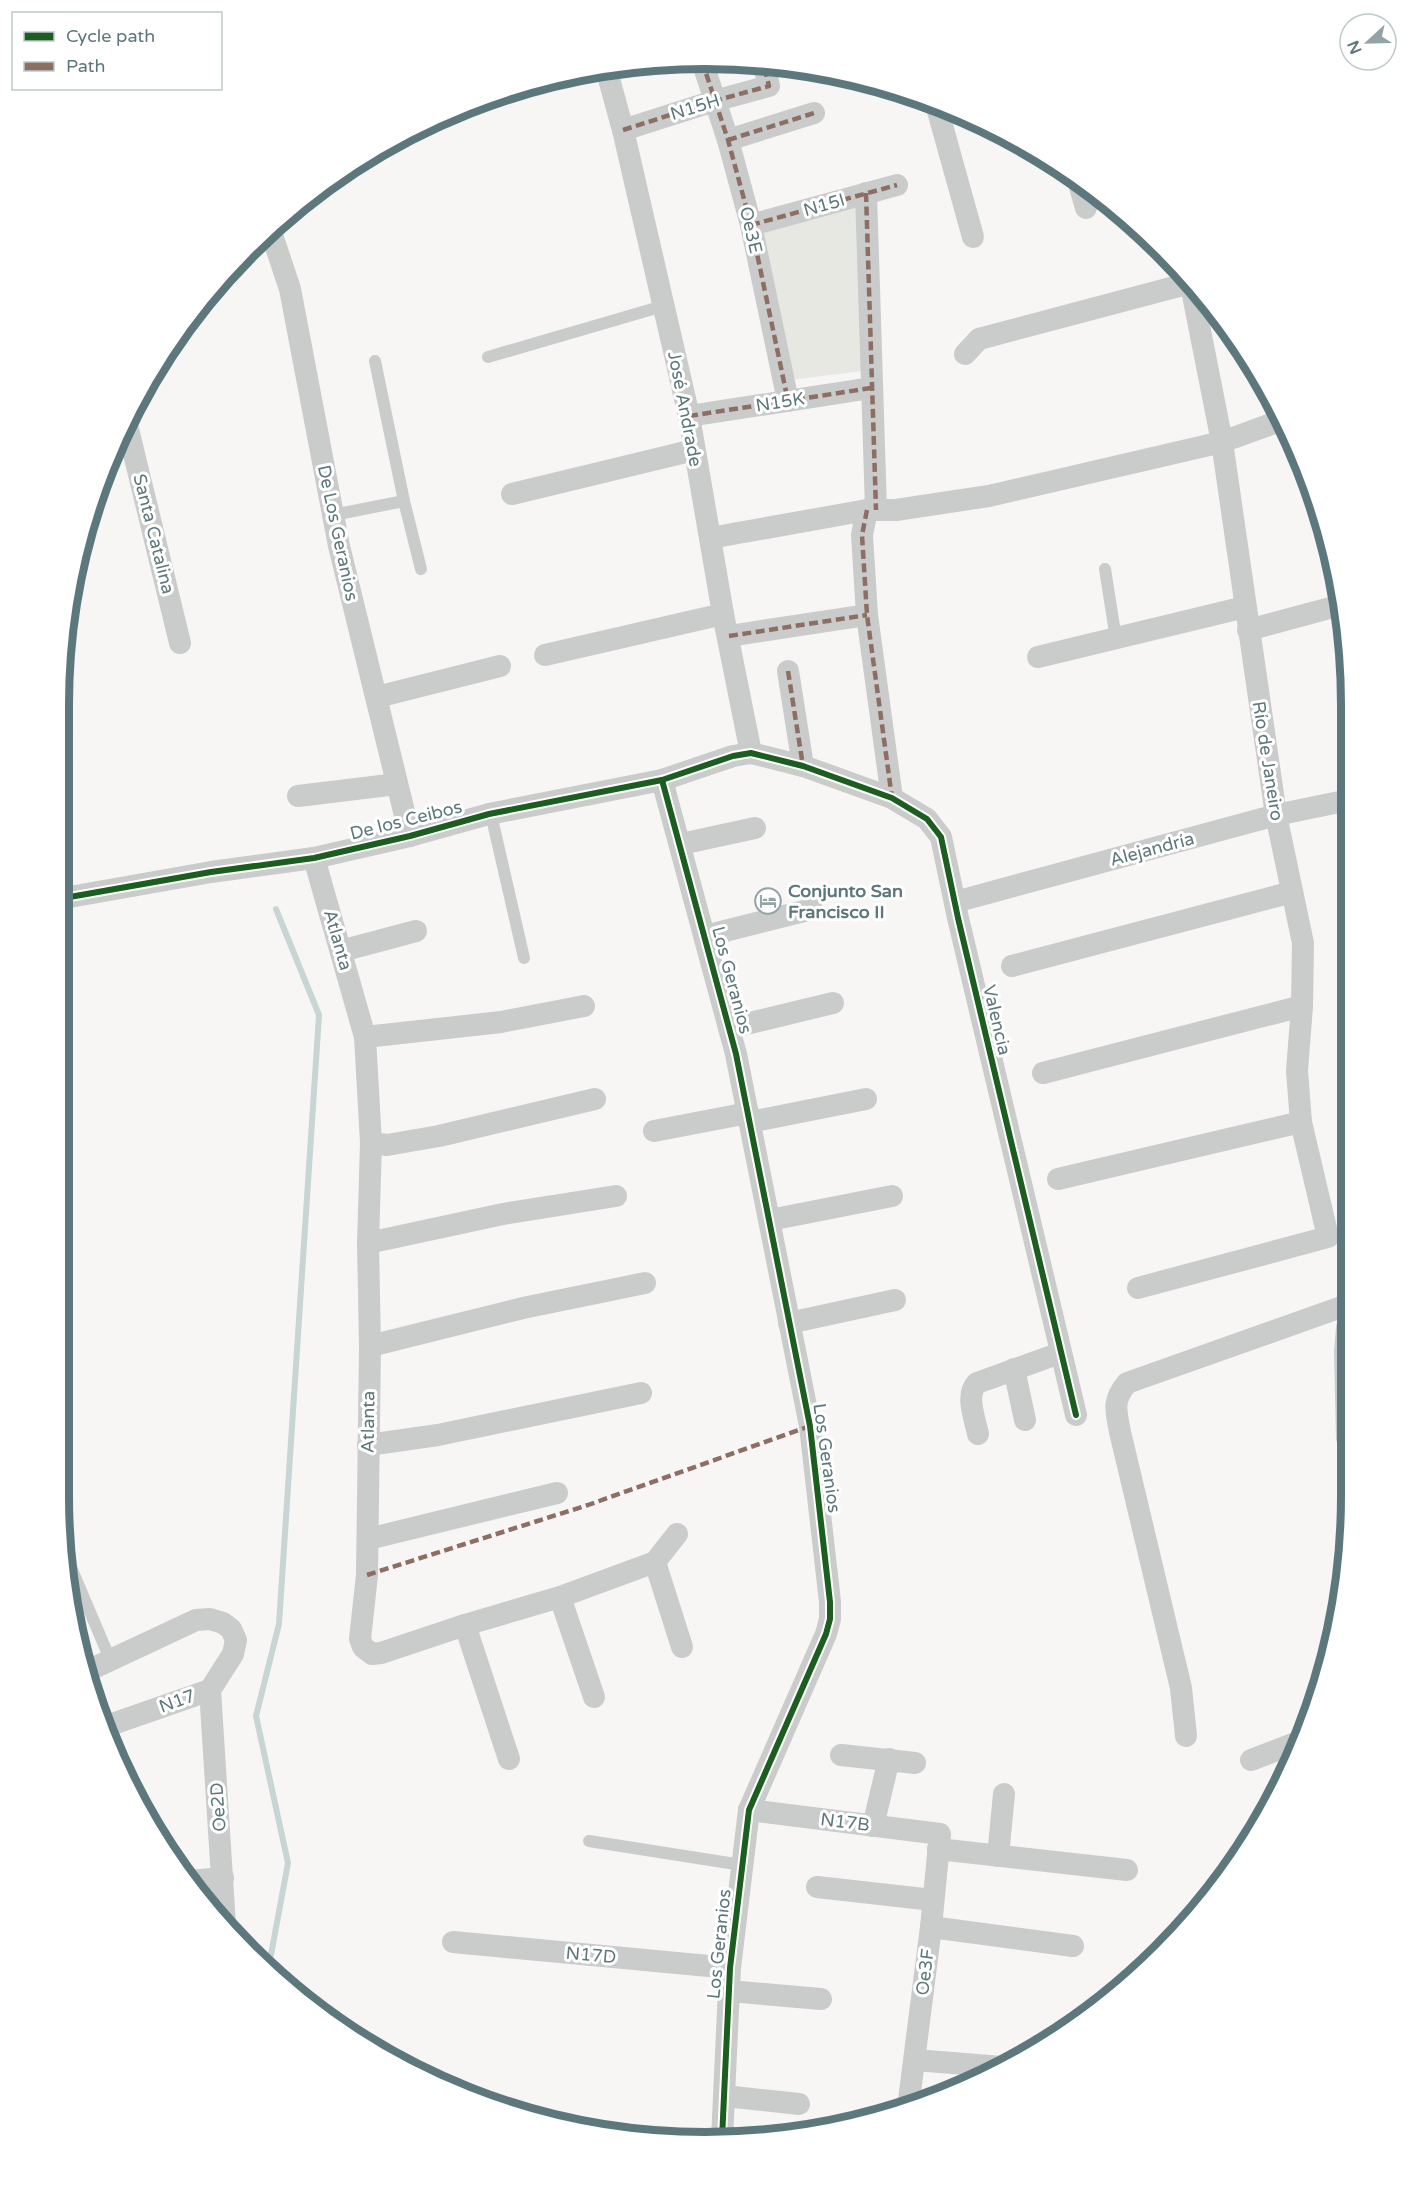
<svg xmlns="http://www.w3.org/2000/svg" width="1410" height="2201" viewBox="0 0 1410 2201" font-family="'Varela Round',sans-serif">
<rect width="100%" height="100%" fill="#f7f6f5"/>
<path fill="#e7e8e2" d="M866 193 871 370 783 381 751 225Z"/>
<g fill="none" stroke-linecap="round" stroke-linejoin="round">
<path stroke="#c7d6d4" stroke-width="6" d="M268 1971 288 1863 256 1716 279 1624 319 1015 276 909"/>
<g stroke="#c9cccb" stroke-width="12">
<path d="M488 357 663 306"/>
<path d="M375 361 404 501 421 569"/>
<path d="M114 447 132 444"/>
<path d="M333 515 404 501"/>
<path d="M1105 569 1116 639"/>
<path d="M489 814 493 823 524 958"/>
<path d="M70 1565 110 1659"/>
<path d="M589 1841 742 1865"/>
</g>
<g stroke="#c9cccb" stroke-width="22">
<path d="M702 61 728 140 751 225 788 401"/>
<path d="M606 68 623 130 689 416 723 614 751 753"/>
<path d="M936 104 973 237"/>
<path d="M623 130 714 101 769 86 763 62"/>
<path d="M728 140 814 113"/>
<path d="M1078 180 1086 208"/>
<path d="M866 193 876 510"/>
<path d="M751 225 897 185"/>
<path d="M270 229 290 289 339 546 410 836"/>
<path d="M965 354 979 339 1190 283"/>
<path d="M689 416 871 388"/>
<path d="M127 425 180 643"/>
<path d="M512 494 694 450"/>
<path d="M867 510 862 535 867 615 892 798"/>
<path d="M710 538 867 510H896L989 496 1222 442 1285 419"/>
<path d="M1248 630 1341 605"/>
<path d="M729 636 867 615"/>
<path d="M545 655 723 614"/>
<path d="M1038 657 1245 607"/>
<path d="M788 671 803 766"/>
<path d="M377 697 500 666"/>
<path d="M662 780 736 1054 810 1426 830 1602V1619L826 1634 749 1810 730 1968 722 2139"/>
<path d="M298 796 397 784"/>
<path d="M681 844 755 828"/>
<path d="M314 858 365 1037 371 1143 368 1243 370 1346 367 1575 360 1639 363 1647 372 1654 381 1653 465 1625 560 1597 655 1562 677 1534"/>
<path d="M64 898 211 872 314 858 410 836 489 814 662 780 733 756 751 753 803 766 892 798 927 819 941 837 958 918 1076 1415"/>
<path d="M955 902 1276 815 1349 800"/>
<path d="M705 936 812 909"/>
<path d="M341 951 416 931"/>
<path d="M1012 966 1292 892"/>
<path d="M729 1028 833 1003"/>
<path d="M365 1037 501 1022 584 1006"/>
<path d="M1043 1073 1302 1006"/>
<path d="M750 1122 866 1099"/>
<path d="M654 1131 748 1113"/>
<path d="M371 1143 387 1145 439 1136 595 1099"/>
<path d="M1058 1179 1301 1122"/>
<path d="M770 1220 892 1196"/>
<path d="M368 1243 503 1214 616 1196"/>
<path d="M1138 1288 1328 1237 1301 1122 1297 1071 1302 1006 1303 943 1276 815 1222 442 1191 285"/>
<path d="M789 1323 895 1300"/>
<path d="M370 1346 523 1308 645 1283"/>
<path d="M1014 1369 1025 1420"/>
<path d="M978 1434C975 1419 965 1395 977 1383L1060 1353"/>
<path d="M1347 1438 1345 1352 1347 1328"/>
<path d="M368 1445 438 1435 641 1393"/>
<path d="M368 1539 557 1493"/>
<path d="M655 1562 682 1647"/>
<path d="M560 1597 594 1697"/>
<path d="M465 1625 509 1759"/>
<path d="M85 1672 196 1620 210 1619 223 1623 231 1629 236 1640 233 1654 210 1690 104 1727"/>
<path d="M210 1690 225 1925"/>
<path d="M1186 1736 1181 1688 1120 1432C1116 1410 1112 1401 1127 1383L1347 1305"/>
<path d="M841 1755 915 1763"/>
<path d="M1251 1760 1303 1740"/>
<path d="M749 1810 940 1834 931 1927 908 2108"/>
<path d="M873 1826 889 1759"/>
<path d="M938 1849 1127 1870"/>
<path d="M998 1856 1004 1794"/>
<path d="M189 1881 223 1878"/>
<path d="M817 1887 933 1900"/>
<path d="M931 1927 1073 1946"/>
<path d="M453 1942 730 1968"/>
<path d="M729 1991 821 1999"/>
<path d="M915 2060 1002 2067"/>
<path d="M724 2096 799 2104"/>
</g>
<g stroke="#8d6e63" stroke-width="4.5" stroke-dasharray="9 4.5" stroke-linecap="butt">
<path d="M702 61 728 140 751 225 788 401"/>
<path d="M623 130 714 101 769 86 763 62"/>
<path d="M728 140 814 113"/>
<path d="M866 193 876 510"/>
<path d="M751 225 897 185"/>
<path d="M689 416 871 388"/>
<path d="M867 510 862 535 867 615 892 798"/>
<path d="M729 636 867 615"/>
<path d="M788 671 803 766"/>
<path d="M367 1575 588 1505 810 1426"/>
</g>
<g stroke="#fff" stroke-width="10">
<g id="cycleway">
<path d="M662 780 736 1054 810 1426 830 1602V1619L826 1634 749 1810 730 1968 722 2139"/>
<path d="M64 898 211 872 314 858 410 836 489 814 662 780 733 756 751 753 803 766 892 798 927 819 941 837 958 918 1076 1415"/>
</g>
</g>
<use href="#cycleway" stroke="#1b5e20" stroke-width="6"/>
</g>
<defs>
<g id="hotel-ring" transform="scale(1.35)"><circle r="9.5" fill="#fff" stroke="#93a4a6" stroke-width="1.5"/><path d="M-6-4.5h1.5V1H6V5H4.5V3h-9V5H-6ZM-4 0a1.8 1.8 0 1 1 3.6 0ZM.5 0V-2.5h3Q6-2.5 6 0Z" fill="#93a4a6"/></g>
</defs>
<g fill-rule="evenodd">
<use href="#hotel-ring" x="768" y="901"/>
</g>
<g text-anchor="middle" stroke-width="6" stroke-linejoin="round" paint-order="stroke">
<g font-size="18" fill="#5d787c" stroke="#fff">
<text transform="translate(695 107) rotate(-17)" y="6">N15H</text>
<text transform="translate(824 205) rotate(-16)" y="6">N15I</text>
<text transform="translate(751 230) rotate(77)" y="6">Oe3E</text>
<text transform="translate(780 402) rotate(-9)" y="6">N15K</text>
<text transform="translate(685 409) rotate(79)" y="6">José Andrade</text>
<text transform="translate(338 533) rotate(78)" y="6">De Los Geranios</text>
<text transform="translate(154 534) rotate(76)" y="6">Santa Catalina</text>
<text transform="translate(1268 761) rotate(81)" y="6">Río de Janeiro</text>
<text transform="translate(406 820) rotate(-14)" y="6">De los Ceibos</text>
<text transform="translate(1152 849) rotate(-15)" y="6">Alejandría</text>
<text transform="translate(338 940) rotate(74)" y="6">Atlanta</text>
<text transform="translate(732 980) rotate(75)" y="6">Los Geranios</text>
<text transform="translate(997 1020) rotate(77)" y="6">Valencia</text>
<text transform="translate(368 1422) rotate(-89)" y="6">Atlanta</text>
<text transform="translate(827 1458) rotate(82)" y="6">Los Geranios</text>
<text transform="translate(177 1701) rotate(-20)" y="6">N17</text>
<text transform="translate(218 1807) rotate(-94)" y="6">Oe2D</text>
<text transform="translate(845 1822) rotate(7)" y="6">N17B</text>
<text transform="translate(719 1944) rotate(-84)" y="6">Los Geranios</text>
<text transform="translate(591 1955) rotate(5)" y="6">N17D</text>
<text transform="translate(925 1972) rotate(-83)" y="6">Oe3F</text>
</g>
<g font-size="18" font-weight="bold" fill="#5d787c" stroke="#fff" text-anchor="start">
<text x="788" y="897">Conjunto San<tspan x="788" dy="21">Francisco II</tspan></text>
</g>
</g>
<path d="M0 0H1410V2201H0ZM705 69H705A636 636 0 0 1 1341 705V1496A636 636 0 0 1 705 2132H705A636 636 0 0 1 69 1496V705A636 636 0 0 1 705 69Z" fill="#fff" fill-rule="evenodd"/>
<path fill="none" stroke="#5d787c" stroke-width="8" d="M705 69H705A636 636 0 0 1 1341 705V1496A636 636 0 0 1 705 2132H705A636 636 0 0 1 69 1496V705A636 636 0 0 1 705 69Z"/>
<rect x="12" y="12" width="210" height="78" fill="#ffffff" stroke="#bec9cb" stroke-width="1.5"/>
<rect x="24" y="32" width="30" height="9" fill="#1b5e20" stroke="#bec9cb" stroke-width="1.5"/>
<text x="66" y="42" font-size="18" fill="#5d787c">Cycle path</text>
<rect x="24" y="62" width="30" height="9" fill="#8d6e63" stroke="#bec9cb" stroke-width="1.5"/>
<text x="66" y="72" font-size="18" fill="#5d787c">Path</text>
<g transform="translate(1368 42) rotate(248)"><circle r="28" fill="#ffffff" stroke="#bec9cb" stroke-width="1.5"/>
<path d="M0-4.5L10 22L0 15L-10 22Z" fill="#93a4a6"/>
<text y="-9" font-size="16" font-weight="bold" text-anchor="middle" fill="#5d787c">N</text>
</g>
</svg>
